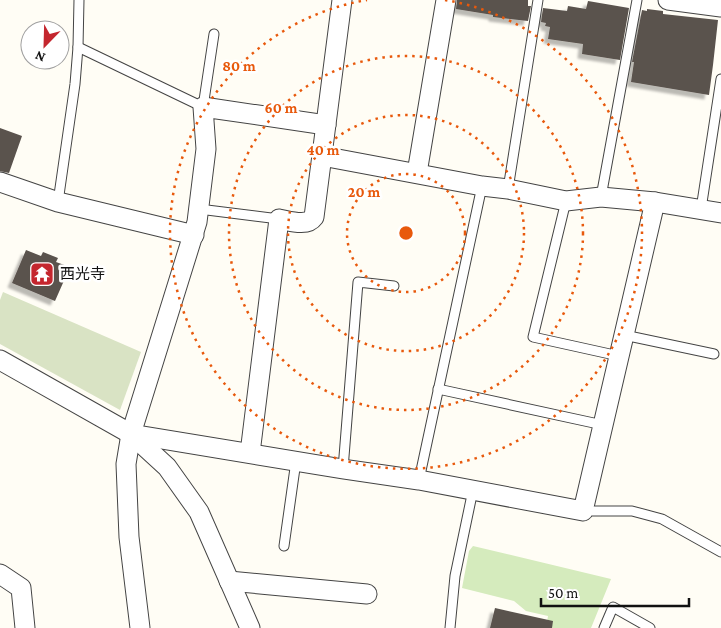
<svg xmlns="http://www.w3.org/2000/svg" width="721" height="628" viewBox="0 0 721 628" font-family="'Crimson Pro','Noto Sans JP',serif">
<defs>
<filter id="shadow"><feDropShadow dx="-4.5" dy="4.5" stdDeviation="1" flood-color="#0004"/></filter>
</defs>
<rect width="100%" height="100%" fill="#fffdf5"/>
<path fill="#d5ebbd" d="M473 546 611 579 591 628H546L548 616 526 611 514 601 462 588 469 551Z"/>
<path fill="#d9e3c4" d="M3 292 141 352 120 410 0 344V300Z"/>
<g fill="#5a524d" filter="url(#shadow)">
<path d="M457 0H528V6H531L528 21 493 17V15L456 9Z"/>
<path d="M588 1 629 8 620 60 582 54 583 44 548 39 550 27 545 26 546 23 541 22 543 8 567 11 568 6 586 9Z"/>
<path d="M647 9 663 11V14L718 20 713 65 709 95 631 82 634 62H632L642 10 647 11Z"/>
<path d="M0 128 22 136 9 173 0 171Z"/>
<path d="M26 250 41 256 43 252 58 258 56 262 70 267 55 301 12 283Z"/>
<path d="M495 608 553 621 552 628H490Z"/>
</g>
<g fill="none" stroke-linecap="round" stroke-linejoin="round">
<g stroke="#444" stroke-width="11">
<g id="service">
<path d="M78 47 203 107 214 34"/>
<path d="M508 189 538 0"/>
<path d="M601 197 637 0"/>
<path d="M566 201 533 337 619 356"/>
<path d="M58 202 75 84 78 47 79 0"/>
<path d="M199 209 279 219"/>
<path d="M701 209 721 79"/>
<path d="M624 335 714 354"/>
<path d="M438 389 603 425"/>
<path d="M343 469 358 282 394 286"/>
<path d="M419 480 482 186"/>
<path d="M583 511H632L662 519 721 552"/>
<path d="M284 546 296 461"/>
<path d="M450 628 455 576 473 490"/>
<path d="M604 628 613 607 650 628"/>
</g>
</g>
<g stroke="#444" stroke-width="21">
<g id="minor">
<path d="M668 0 721 7"/>
<path d="M322 156 482 186 508 189 566 201 601 197 655 202 721 213"/>
<path d="M417 173 446 0"/>
<path d="M0 182 58 202 194 235"/>
<path d="M0 360 131 434 167 467 199 512 250 628"/>
<path d="M131 434 343 469 419 480 583 511 655 202"/>
<path d="M250 453 279 219C290 221 307 227 314 217L342 0"/>
<path d="M0 574 21 588 25 628"/>
<path d="M229 581 367 594"/>
<path d="M140 628 129 537 126 464 131 434 197 222 206 149 203 107 326 125"/>
</g>
</g>
<use href="#service" stroke="#fff" stroke-width="9"/>
<use href="#minor" stroke="#fff" stroke-width="19"/>
</g>
<g fill="none" stroke="#e8590c" stroke-width="2.5" stroke-dasharray="2.5 5">
<circle cx="406" cy="233" r="59"/>
<circle cx="406" cy="233" r="118"/>
<circle cx="406" cy="233" r="177"/>
<path d="M445 0A236 236 0 1 1 367 0"/>
</g>
<defs>
<g id="temple-square" transform="scale(1.25)"><rect x="-9" y="-9" width="18" height="18" rx="4" fill="#c4262e" stroke="#fff"/><path d="M0-6L5-2H3V0L6.5 2.5H4V6H1.5V3h-3V6H-4V2.5H-6.5L-3 0V-2H-5Z" fill="#fff"/></g>
</defs>
<g fill-rule="evenodd">
<use href="#temple-square" x="42" y="274"/>
</g>
<g text-anchor="middle" stroke-width="5" stroke-linejoin="round" paint-order="stroke">
<g font-size="15" fill="#111" stroke="#fff" text-anchor="start">
<text x="60" y="279">西光寺</text>
</g>
</g>
<circle cx="406" cy="233" r="8" fill="#e8590c" stroke="#fff" stroke-width="2.5"/>
<g font-size="15" text-anchor="middle" font-weight="bold" fill="#e8590c" stroke="#fff" stroke-width="5" stroke-linejoin="round" paint-order="stroke">
<text x="239" y="71">80 m</text>
<text x="281" y="113">60 m</text>
<text x="323" y="155">40 m</text>
<text x="364" y="197">20 m</text>
</g>
<g transform="translate(45 45) rotate(203)"><circle r="24" fill="#ffffff" stroke="#a0a0a0"/>
<path d="M0-4L9 19L0 12L-9 19Z" fill="#c4262e"/>
<text y="-8" font-size="14" font-weight="bold" text-anchor="middle" fill="#111111">N</text>
</g>
<path d="M541 598v8h148v-8" fill="none" stroke="#111111" stroke-width="2.5"/>
<text x="548" y="598" font-size="15" fill="#111111" stroke="#ffffff" stroke-width="4" paint-order="stroke">50 m</text>
</svg>
